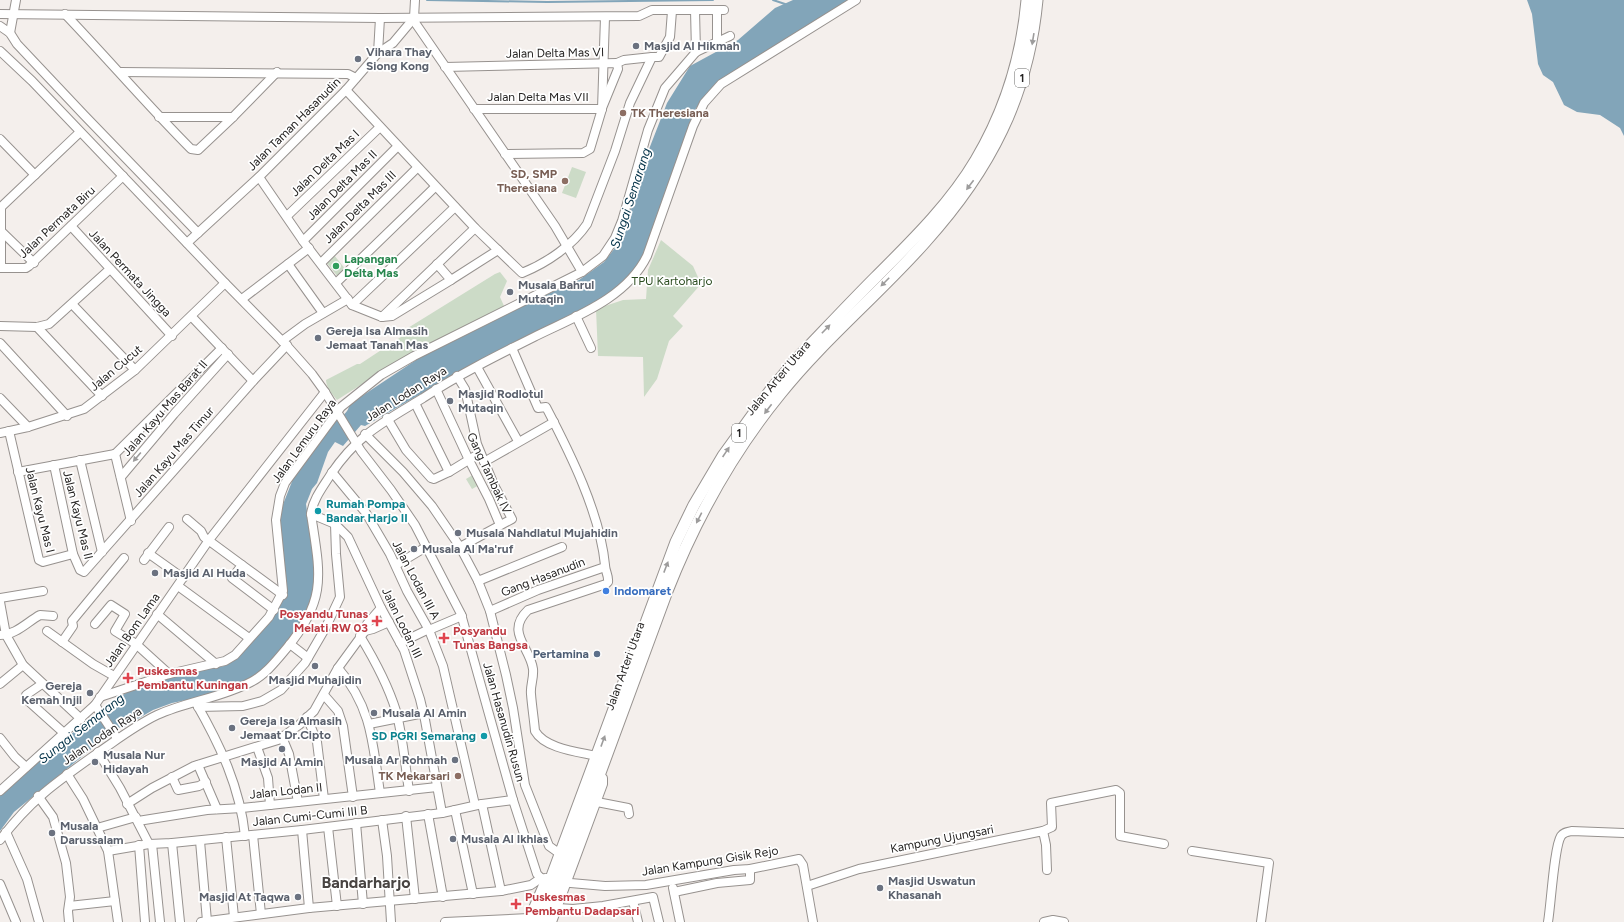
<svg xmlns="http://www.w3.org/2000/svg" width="1624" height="922" viewBox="0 0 1624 922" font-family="Figtree,sans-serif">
<rect width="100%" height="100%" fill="#f4efec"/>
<g fill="#ccdbc7">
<path d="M572 167 586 172 576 198 562 193Z"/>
<path d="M661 240 693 266 701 284 673 316 683 326 669 341 657 379 644 397 643 357 598 356 596 309 623 300 646 299 648 270Z"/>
<path d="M334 255 346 270 338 277 326 262Z"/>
<path d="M500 272 507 281 500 297 504 306 378 374 337 400C332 394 326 387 326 380L357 364H360L401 337 403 331 495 274Z"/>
<path d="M476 473 481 484 472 489 466 479Z"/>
</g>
<g fill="#82a5b9">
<path d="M793 0H849L715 84 694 111 642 262 623 285 578 314 515 343 438 384 365 426 361 425 343 446 335 442 328 452 317 483 312 489 306 504 316 577 309 609 295 636 253 680 230 691 172 703 153 710 122 728 114 727 108 731 106 737 14 812 0 831V794L89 719 98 720 104 714 105 707 129 691 172 676 224 666 240 655 275 615 285 596 287 585 280 533V512L293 479 334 418C344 415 347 414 350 404L422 356 463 332 579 280 604 262 621 240 644 162 667 103 690 66 738 40 775 8Z"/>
<path d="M1527 0H1624V136L1620 128 1600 115 1577 112 1564 105 1553 82 1543 75 1538 64 1532 14Z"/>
</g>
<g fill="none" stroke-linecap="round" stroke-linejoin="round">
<g stroke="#82a5b9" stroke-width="2">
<path d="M427 0 547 2 713 0"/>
<path d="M773 0 785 4"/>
</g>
<g stroke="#97928f" stroke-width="10">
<g id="minor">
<path d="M415 0 414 18 416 24 555 226 582 272"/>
<path d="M695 10 696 52"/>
<path d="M717 11V43"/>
<path d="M0 14 380 18 639 16 652 10H724"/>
<path d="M65 14C108 59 148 106 191 149L198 150 233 117 277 72"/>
<path d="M0 26 10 33 17 44 84 115 198 233"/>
<path d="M10 33 16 0"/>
<path d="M0 51 32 81 225 283 288 347 312 374 325 392 361 451 391 490 415 525 461 614 513 800 537 874 541 878 559 882 605 886 646 885 734 870 750 869 799 859 803 865 813 922"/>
<path d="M378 53 393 43 414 18"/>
<path d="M617 63 624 60 652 57"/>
<path d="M445 67 617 63 618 69 602 108"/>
<path d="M120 72 348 74 356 78"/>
<path d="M346 90 475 228 522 273C547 263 573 245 587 224L615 151 630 103 652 57H659L670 37 672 11"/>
<path d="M474 109H602"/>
<path d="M159 117H233"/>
<path d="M0 139 35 175"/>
<path d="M505 154 583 153 590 149 602 109 605 17"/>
<path d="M259 177 303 241 352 305 382 317 475 228"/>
<path d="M0 208 80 132"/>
<path d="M287 216 380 127"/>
<path d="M71 226 172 336"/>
<path d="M1 231 34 263"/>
<path d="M303 241 398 146"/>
<path d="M187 243 259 177 346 90 378 53 380 18"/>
<path d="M321 263 417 168"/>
<path d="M288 264 323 313"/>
<path d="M0 268H26L29 266 123 176"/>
<path d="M1 268V208"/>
<path d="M451 280 498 250"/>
<path d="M336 283 435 187"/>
<path d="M242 299 309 248"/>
<path d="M72 304 135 370"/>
<path d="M352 305 455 207"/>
<path d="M576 316 591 348"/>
<path d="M192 317 253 381"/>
<path d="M382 317 392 316 451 280 437 264"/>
<path d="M0 326 37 327 49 324 110 269"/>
<path d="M37 327 102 396"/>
<path d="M282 341 305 324 348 299"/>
<path d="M0 343 67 416"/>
<path d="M512 348 538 408 546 407C570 453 600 513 605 565 605 571 609 576 608 582L606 584 528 610C505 632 530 647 533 669 534 678 530 686 531 694 532 707 534 719 535 731 545 749 580 752 597 756"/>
<path d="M477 367 518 441"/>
<path d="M457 376 465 389 477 444 494 485 512 519 460 547"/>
<path d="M436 389 469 460 489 499 500 525"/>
<path d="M0 398 28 427"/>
<path d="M415 403 449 472 480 453"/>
<path d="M387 418 406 450 431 478 434 479 449 472"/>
<path d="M9 431 39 560 43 562 73 554"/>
<path d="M0 433 28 427 84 409 135 370 225 283"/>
<path d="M365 434 403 472 432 506 460 547 478 581 490 611 506 675 513 708 525 785 549 846 556 851"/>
<path d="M115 454 222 348"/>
<path d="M115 454 131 521"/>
<path d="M80 460 102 552"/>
<path d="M484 462 554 422"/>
<path d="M54 465 73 554 80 570 84 572 253 381 287 345"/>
<path d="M18 472 115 454"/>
<path d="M332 472 366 513 390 554 407 591 429 630 443 666 475 805"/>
<path d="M121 477 174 414 228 354"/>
<path d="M311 514 335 524 348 537 381 608 404 650 420 699 425 720 442 813"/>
<path d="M187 519 201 531 204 537 242 565 232 578 274 610"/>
<path d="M148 553 183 578"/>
<path d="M144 560 169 527"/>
<path d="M242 565 283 595"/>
<path d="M396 565 426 547"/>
<path d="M478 581 562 547"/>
<path d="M178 586 249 638"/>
<path d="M0 598 43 591"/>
<path d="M0 602 6 635 23 665 81 719"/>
<path d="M490 611 538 590 605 567"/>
<path d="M157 614 216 664"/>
<path d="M95 624 111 605 125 614 115 631 136 644 169 674"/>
<path d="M429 630 462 616"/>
<path d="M47 631 93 664 114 676"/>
<path d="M365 631 373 629 389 622"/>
<path d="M0 635C16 635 27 622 40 615L53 616"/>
<path d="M360 636C374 659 388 685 396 711 403 737 405 764 409 791"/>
<path d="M62 642 73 626 72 621 124 558"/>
<path d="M400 643 429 629"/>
<path d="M290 644 308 658"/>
<path d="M338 668C372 707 373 745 380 793"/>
<path d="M0 684 23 665"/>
<path d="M42 684 26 695V699L65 734"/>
<path d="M324 695 338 711 343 726 353 797"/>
<path d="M100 697 169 674 225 661 235 655 269 617 283 591 276 520 280 496 285 483 341 407 381 375 414 356 582 272 603 256 615 238 622 221 648 130 665 88 696 52 730 36"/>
<path d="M196 703C220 745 240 787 245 836"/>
<path d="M95 705 117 738"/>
<path d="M198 707 243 706 262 701 281 690 305 663 326 627 340 597 336 554 335 524"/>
<path d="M307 717 317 742 324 799"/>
<path d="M369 724 424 713"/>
<path d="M282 737 289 754 298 802"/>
<path d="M0 738 15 757 26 767"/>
<path d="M257 747 268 778 270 805"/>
<path d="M98 752 120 788 149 844"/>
<path d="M198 765 217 809"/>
<path d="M67 774 83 799 108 851 118 922"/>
<path d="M172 777 178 790 199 786 206 782"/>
<path d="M0 791 95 705 209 540 325 392"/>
<path d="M38 796 53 817 66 863 70 897 68 911 69 922"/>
<path d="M597 802 628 808 629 814"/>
<path d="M127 804 152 788 194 766 278 740 299 725 314 711 338 668 365 631 367 624 381 608"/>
<path d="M482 804 501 891"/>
<path d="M455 810 473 894"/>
<path d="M428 814 443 897"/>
<path d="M406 816 415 899"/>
<path d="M382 820 387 856 391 922"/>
<path d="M138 821 207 810 242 808 437 787"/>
<path d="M356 823 363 904"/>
<path d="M328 827 337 906"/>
<path d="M97 828 136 817"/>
<path d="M302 830 309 908"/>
<path d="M1043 831 1052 827 1051 803 1116 790 1120 793V836L1164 844"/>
<path d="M6 832 27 879 39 922"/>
<path d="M253 835 261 914"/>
<path d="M226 837 234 917"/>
<path d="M0 840C31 799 58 781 99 752 118 739 136 725 157 715 188 701 221 698 251 682 265 675 276 661 286 649 328 599 320 574 311 514 313 499 323 487 331 474 358 434 384 422 423 398 458 375 496 356 534 337 574 317 626 299 647 256L693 126 704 103 721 84 856 0"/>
<path d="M200 841 207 921"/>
<path d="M172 843 180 922"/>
<path d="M152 844 160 922"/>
<path d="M139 845 145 922"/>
<path d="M108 851 149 844 172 843 302 830 442 813 482 804 513 800"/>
<path d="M1192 851 1269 863 1261 922"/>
<path d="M0 884 16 922"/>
<path d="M807 886 859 869 1043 831 1046 845 1047 870"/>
<path d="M673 888 680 922"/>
<path d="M674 892 717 883 750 880V869"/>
<path d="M633 901 638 922"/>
<path d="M69 906 115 901"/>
<path d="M558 908 573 909 603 906 653 897 659 922"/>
<path d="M201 922 309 908 501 891 531 885 541 878"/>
<path d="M445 922 529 918"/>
<path d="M527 922 546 878"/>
<path d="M552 922 603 784V778L596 773"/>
<path d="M1044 922 1053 920 1064 922"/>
<path d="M1548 922C1551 905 1554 847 1561 836 1564 832 1567 832 1572 831L1624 833"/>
</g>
</g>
<g stroke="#97928f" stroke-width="13">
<g id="highway">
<path d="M535 922 676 542 694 505 723 456 770 391 796 360C823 332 849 304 876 277 912 241 950 204 976 160 1005 111 1022 57 1027 0"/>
<path d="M545 922 667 591C695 520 731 454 780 394 824 339 879 294 925 242 990 170 1028 96 1037 0"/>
</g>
</g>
<use href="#minor" stroke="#fff" stroke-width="8"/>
<use href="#highway" stroke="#fff" stroke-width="11"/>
</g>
<defs><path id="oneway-solid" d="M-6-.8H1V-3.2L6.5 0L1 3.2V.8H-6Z"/></defs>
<g fill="#9d9c9c">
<use href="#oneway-solid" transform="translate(1033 39) rotate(99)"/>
<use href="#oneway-solid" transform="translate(970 185) rotate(127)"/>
<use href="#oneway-solid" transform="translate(885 282) rotate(135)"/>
<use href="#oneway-solid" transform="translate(826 329) rotate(-46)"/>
<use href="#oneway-solid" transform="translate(768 409) rotate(127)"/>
<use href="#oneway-solid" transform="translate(726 452) rotate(-56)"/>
<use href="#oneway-solid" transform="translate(137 457) rotate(130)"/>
<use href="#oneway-solid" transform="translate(699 518) rotate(117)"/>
<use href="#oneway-solid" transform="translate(666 567) rotate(-69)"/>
<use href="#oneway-solid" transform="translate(603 741) rotate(-70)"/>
</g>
<g fill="#6b7280" stroke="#fff" stroke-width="1.5">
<circle cx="636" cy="46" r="4"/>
<circle cx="358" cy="59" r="4"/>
<circle cx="510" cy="292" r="4"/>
<circle cx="318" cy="338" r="4"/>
<circle cx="450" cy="401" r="4"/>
<circle cx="458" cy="533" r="4"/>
<circle cx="414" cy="549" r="4"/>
<circle cx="155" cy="573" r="4"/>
<circle cx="315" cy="666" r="4"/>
<circle cx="90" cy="693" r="4"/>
<circle cx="374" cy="713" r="4"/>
<circle cx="232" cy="728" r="4"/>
<circle cx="282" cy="749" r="4"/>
<circle cx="455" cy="760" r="4"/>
<circle cx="95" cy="762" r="4"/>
<circle cx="52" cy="833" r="4"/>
<circle cx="453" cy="839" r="4"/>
<circle cx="880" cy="888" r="4"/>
<circle cx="298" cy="897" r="4"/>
</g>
<g fill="#8d6e63" stroke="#fff" stroke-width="1.5">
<circle cx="623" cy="113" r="4"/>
<circle cx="565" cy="181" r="4"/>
<circle cx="458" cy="776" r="4"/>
</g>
<circle fill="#2e9e5b" stroke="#fff" stroke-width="1.5" cx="336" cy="266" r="4"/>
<g fill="#0f9aa8" stroke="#fff" stroke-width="1.5">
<circle cx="318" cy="511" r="4"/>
<circle cx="484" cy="736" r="4"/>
</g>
<circle fill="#3f7fe0" stroke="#fff" stroke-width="1.5" cx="606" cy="591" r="4"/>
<g fill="#e0444e" stroke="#fff" stroke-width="1.5">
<path d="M375 615h4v4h4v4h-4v4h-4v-4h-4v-4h4z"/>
<path d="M442 632h4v4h4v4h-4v4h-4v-4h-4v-4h4z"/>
<path d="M126 672h4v4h4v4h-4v4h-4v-4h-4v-4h4z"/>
<path d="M514 898h4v4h4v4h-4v4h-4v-4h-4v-4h4z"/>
</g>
<circle fill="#5c6f8a" stroke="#fff" stroke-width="1.5" cx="597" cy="654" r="4"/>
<g text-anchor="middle" stroke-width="3.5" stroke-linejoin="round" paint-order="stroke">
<g fill="#fff" stroke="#676665" stroke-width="1">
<rect x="1015" y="69" width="14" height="18" rx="3"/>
<rect x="732" y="424" width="14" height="18" rx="3"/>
</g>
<g font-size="11" font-weight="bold" fill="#262423">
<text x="1022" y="82">1</text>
<text x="739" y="437">1</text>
</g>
<g font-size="12" font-weight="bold" fill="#5b616d" stroke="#fff" text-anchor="start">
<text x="644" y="50">Masjid Al Hikmah</text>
<text x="366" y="56">Vihara Thay<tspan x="366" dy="14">Siong Kong</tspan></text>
<text x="518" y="289">Musala Bahrul<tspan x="518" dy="14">Mutaqin</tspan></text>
<text x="326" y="335">Gereja Isa Almasih<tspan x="326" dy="14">Jemaat Tanah Mas</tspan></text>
<text x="458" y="398">Masjid Rodlotul<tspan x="458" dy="14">Mutaqin</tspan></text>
<text x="466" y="537">Musala Nahdlatul Mujahidin</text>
<text x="422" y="553">Musala Al Ma'ruf</text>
<text x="163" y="577">Masjid Al Huda</text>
<text x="315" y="684" text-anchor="middle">Masjid Muhajidin</text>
<text x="82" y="690" text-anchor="end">Gereja<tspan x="82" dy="14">Kemah Injil</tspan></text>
<text x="382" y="717">Musala Al Amin</text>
<text x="240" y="725">Gereja Isa Almasih<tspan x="240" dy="14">Jemaat Dr.Cipto</tspan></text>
<text x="103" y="759">Musala Nur<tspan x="103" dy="14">Hidayah</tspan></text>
<text x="447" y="764" text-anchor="end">Musala Ar Rohmah</text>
<text x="282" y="766" text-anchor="middle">Masjid Al Amin</text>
<text x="60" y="830">Musala<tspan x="60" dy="14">Darussalam</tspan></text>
<text x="461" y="843">Musala Al Ikhlas</text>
<text x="888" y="885">Masjid Uswatun<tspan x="888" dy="14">Khasanah</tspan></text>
<text x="290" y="901" text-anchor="end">Masjid At Taqwa</text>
</g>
<g font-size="12" fill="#262423" stroke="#fff">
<text transform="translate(555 53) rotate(-1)" y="4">Jalan Delta Mas VI</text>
<text x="538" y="101">Jalan Delta Mas VII</text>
<text transform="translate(294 124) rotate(-45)" y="4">Jalan Taman Hasanudin</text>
<text transform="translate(325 163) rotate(-44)" y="4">Jalan Delta Mas I</text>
<text transform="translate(342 185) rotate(-45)" y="4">Jalan Delta Mas II</text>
<text transform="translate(360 207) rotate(-45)" y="4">Jalan Delta Mas III</text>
<text transform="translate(57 222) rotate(-43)" y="4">Jalan Permata Biru</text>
<text transform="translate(130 273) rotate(47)" y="4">Jalan Permata Jingga</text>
<text transform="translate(116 368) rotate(-40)" y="4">Jalan Cucut</text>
<text transform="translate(778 378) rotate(-50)" y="4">Jalan Arteri Utara</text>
<text transform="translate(406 394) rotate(-32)" y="4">Jalan Lodan Raya</text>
<text transform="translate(165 408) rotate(-49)" y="4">Jalan Kayu Mas Barat II</text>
<text transform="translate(304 441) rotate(-54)" y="4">Jalan Lemuru Raya</text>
<text transform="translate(174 452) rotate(-49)" y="4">Jalan Kayu Mas Timur</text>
<text transform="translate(489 473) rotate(65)" y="4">Gang Tambak IV</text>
<text transform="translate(40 510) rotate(76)" y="4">Jalan Kayu Mas I</text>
<text transform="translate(78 515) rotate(76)" y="4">Jalan Kayu Mas II</text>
<text transform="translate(543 577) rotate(-21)" y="4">Gang Hasanudin</text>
<text transform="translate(416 580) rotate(62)" y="4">Jalan Lodan III A</text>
<text transform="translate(402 623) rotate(64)" y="4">Jalan Lodan III</text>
<text transform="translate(132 630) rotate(-55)" y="4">Jalan Bom Lama</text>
<text transform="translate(625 666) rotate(-70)" y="4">Jalan Arteri Utara</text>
<text transform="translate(504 722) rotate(74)" y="4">Jalan Hasanudin Rusun</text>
<text transform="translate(102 736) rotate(-34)" y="4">Jalan Lodan Raya</text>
<text transform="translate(286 791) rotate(-6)" y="4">Jalan Lodan II</text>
<text transform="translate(310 816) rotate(-6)" y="4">Jalan Cumi-Cumi III B</text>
<text transform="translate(942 839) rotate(-11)" y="4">Kampung Ujungsari</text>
<text transform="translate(710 861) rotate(-9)" y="4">Jalan Kampung Gisik Rejo</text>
</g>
<g font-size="12" font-weight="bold" fill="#785e54" stroke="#fff" text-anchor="end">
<text x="631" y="117" text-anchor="start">TK Theresiana</text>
<text x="557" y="178">SD, SMP<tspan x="557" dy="14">Theresiana</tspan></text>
<text x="450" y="780">TK Mekarsari</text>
</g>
<g font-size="12" font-weight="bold" fill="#27864d" stroke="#fff" text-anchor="start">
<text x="344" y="263">Lapangan<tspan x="344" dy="14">Delta Mas</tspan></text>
</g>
<g font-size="12" fill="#2c4d21" stroke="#fff">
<text x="672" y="285">TPU Kartoharjo</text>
</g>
<g font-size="12" font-weight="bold" fill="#0d838f" stroke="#fff" text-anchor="start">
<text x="326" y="508">Rumah Pompa<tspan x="326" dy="14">Bandar Harjo II</tspan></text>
<text x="476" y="740" text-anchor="end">SD PGRI Semarang</text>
</g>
<g font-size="12" font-weight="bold" fill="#366cbe" stroke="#fff" text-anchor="start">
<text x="614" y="595">Indomaret</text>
</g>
<g font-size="12" font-weight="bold" fill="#be3a42" stroke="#fff" text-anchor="start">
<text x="368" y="618" text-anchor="end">Posyandu Tunas<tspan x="368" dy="14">Melati RW 03</tspan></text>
<text x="453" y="635">Posyandu<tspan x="453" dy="14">Tunas Bangsa</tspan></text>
<text x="137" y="675">Puskesmas<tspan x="137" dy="14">Pembantu Kuningan</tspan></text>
<text x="525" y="901">Puskesmas<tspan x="525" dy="14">Pembantu Dadapsari</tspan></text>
</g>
<g font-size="12" font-weight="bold" fill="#4e5e75" stroke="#fff" text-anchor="end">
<text x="589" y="658">Pertamina</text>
</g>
<g font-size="13" font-style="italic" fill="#003046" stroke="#fff">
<text transform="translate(630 198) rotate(-72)" y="5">Sungai Semarang</text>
<text transform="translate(81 728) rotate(-38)" y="5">Sungai Semarang</text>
</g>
<g font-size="16" font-weight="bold" fill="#484442" stroke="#fff">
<text x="366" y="888">Bandarharjo</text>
</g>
</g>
</svg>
